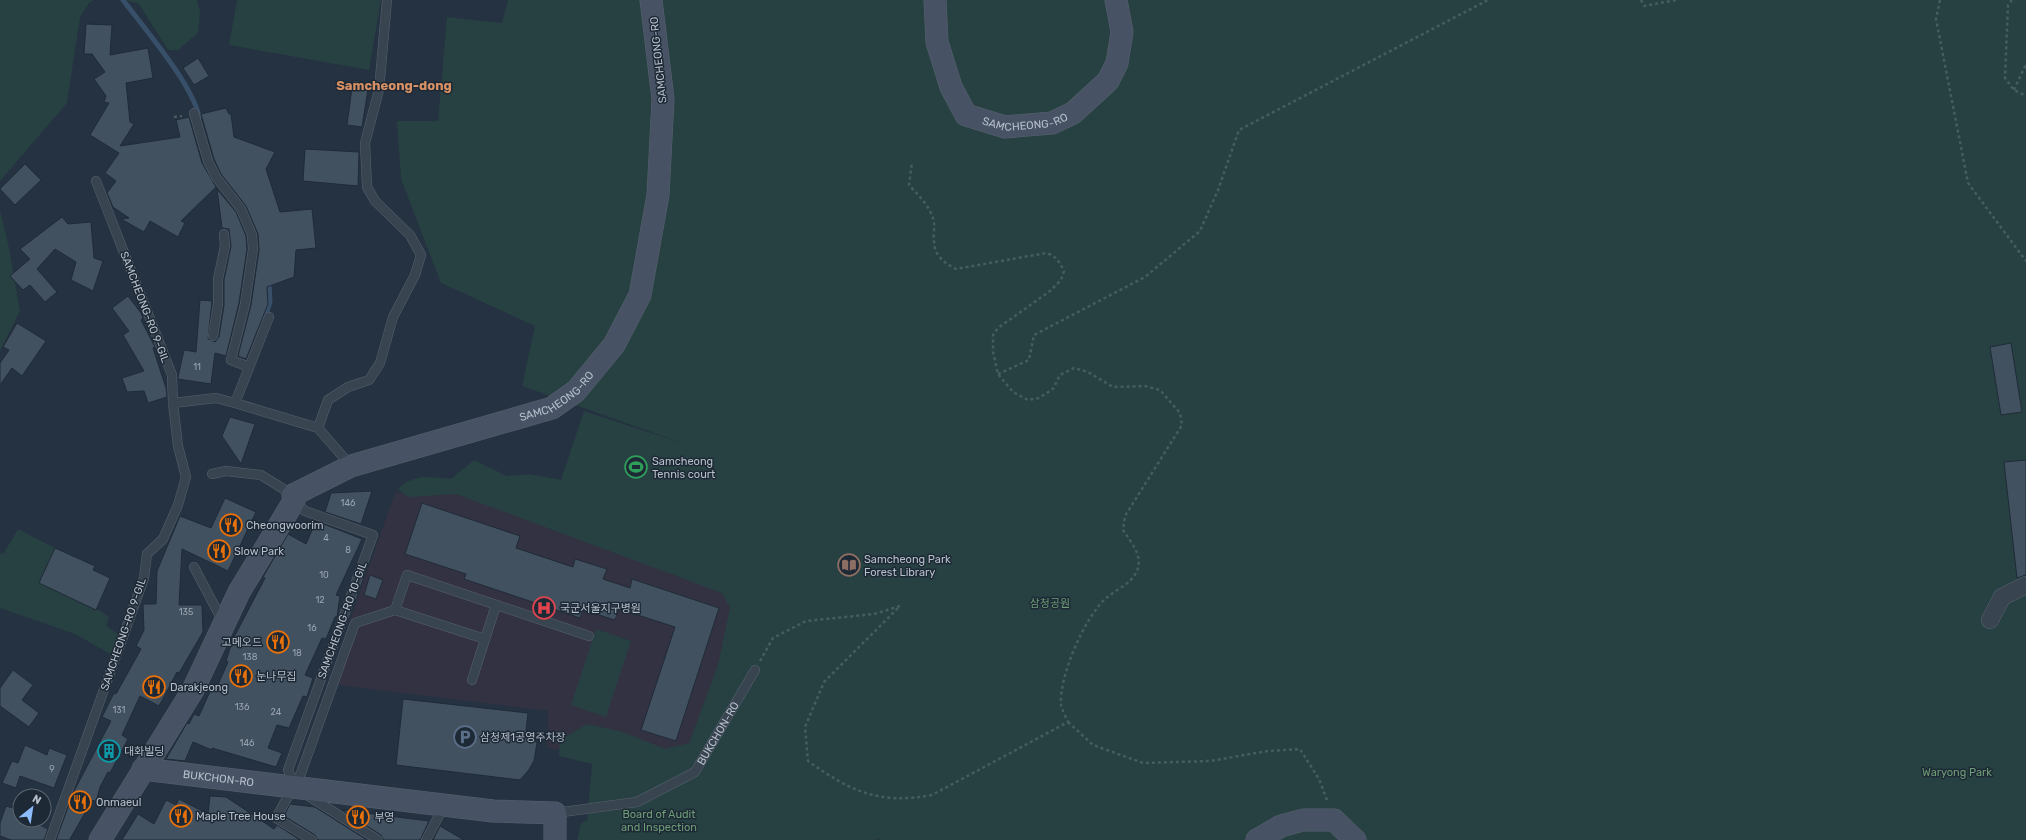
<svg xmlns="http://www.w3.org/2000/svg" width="2026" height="840" viewBox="0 0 2026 840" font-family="Rubik,'Noto Sans KR',sans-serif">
<rect width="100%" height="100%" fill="#253241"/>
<path fill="#333242" d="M446 482 739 591 694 766 547 748 548 711 337 685 357 626 347 629 395 493Z"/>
<g fill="#274042">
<path d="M0 0H94L89 3 80 17 67 103 0 181Z"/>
<path d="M125 0H197L200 12 198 33 178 50H168L139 4Z"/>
<path d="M237 0H381L369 70 229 45Z"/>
<path d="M508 0H2026V840H880L879 838 875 840H577L581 823 587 821 592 764 559 756 560 740 587 724 623 732 665 749 689 743 718 665 730 608 722 593 456 494 408 497 398 489C414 473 430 477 451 479L474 460 507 476 529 474 561 480 584 411 685 444 522 386 535 326 441 283 401 179 397 121H438L447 17 502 23Z"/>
<path d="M0 210 9 248 20 311 0 351Z"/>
<path d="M18 529 55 548 39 583 101 611 109 617 106 626 120 635 112 655 75 634 0 608V554L4 553Z"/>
<path d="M596 629 631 641 606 717 571 705Z"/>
</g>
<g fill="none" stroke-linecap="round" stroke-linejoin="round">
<g stroke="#384f69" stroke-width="5">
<path d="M123 0C144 28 193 85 199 117"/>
<path d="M264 320 270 302 269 280"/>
</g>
</g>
<g fill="#415160" stroke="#202b38">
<path d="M86 24 112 25 110 55 148 48 153 78 126 83 130 122 134 124 120 146 180 137 176 120 189 117 202 163 216 187 181 221 185 223 178 237 150 221 144 232 121 219 129 218 113 207 107 193 116 181 105 173 119 153 90 135 109 103 104 102 106 96 94 79 105 72 92 54H84Z"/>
<path d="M198 58 209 76 194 85 183 68Z"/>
<path d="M353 80 369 83 362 127 347 125Z"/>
<path d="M226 108 229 114H231L234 137 275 152 266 169 280 212 312 209 316 248 296 250 294 277 267 287 268 304 246 359 238 356 251 305 259 250 258 234 246 206 221 174 214 159 201 114Z"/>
<path d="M305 149 359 152 358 186 303 181Z"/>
<path d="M25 164 41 180 15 205 0 189Z"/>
<path d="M217 189 236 212 246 236 247 249 239 303 226 356 215 353 211 384 178 379V377L184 350 196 352 200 300 212 301 208 339 215 342 219 337 224 305V280L231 246 229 229 222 228Z"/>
<path d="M62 217 68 224 91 222 94 258 103 261 93 291 71 280 76 262 55 249 37 269 57 292 45 302 30 285 23 290 10 276 30 259 20 249Z"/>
<path d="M128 296 141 313 143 318 141 320 155 347 153 348 166 388 167 397 148 403 144 391 127 392 122 378 144 371 123 335 129 331 112 308Z"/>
<path d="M17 323 46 341 22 376 12 368 0 385V363L9 350 3 347Z"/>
<path d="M2011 343 2022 412 2001 415 1990 347Z"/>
<path d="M230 417 255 424 241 464 222 436Z"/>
<path d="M2026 460V575L2017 578 2004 462Z"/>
<path d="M372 491 361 524 325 512 331 493Z"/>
<path d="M225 498 256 512 228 571 182 549 179 605H202L203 632 179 673 177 672 159 706 140 696 122 735 128 739 110 773 108 772 100 787 96 802 93 800 85 813 70 839 72 840H56L74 791 111 721 102 717 114 693 116 694 141 649 136 646 144 630 143 604H156L157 571 180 516 211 528Z"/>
<path d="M422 503 520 536 516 548 573 567 575 559 607 569 603 579 630 588 632 579 719 608 676 741 641 730 675 627 619 609 615 620 583 610 580 618 464 579 466 574 405 554Z"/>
<path d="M316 521 362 539 336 595 340 596 337 617H335L326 639 322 638 305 675 313 678 307 697 303 696 289 728 277 725 268 748 282 753 276 767 212 748V750L193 742 185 761 166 759 187 723 189 724 194 714 199 716 212 687 216 689 228 662 226 661 233 639 265 578 263 577 288 534 306 544Z"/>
<path d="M55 548 95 566 93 570 110 578 96 610 39 583Z"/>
<path d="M370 575 383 580 376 599 364 595Z"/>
<path d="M13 670 33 685 22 700 39 713 29 727 0 706V688Z"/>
<path d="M403 699 528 713 526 731 537 743 534 761 528 771 520 780 396 765Z"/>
<path d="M25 745 47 755 49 748 67 755 54 788 20 776 16 788 2 783 12 761 18 763Z"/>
<path d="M210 796 226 797 274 829 277 825 300 840H122L138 814 154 824 166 800 176 805 179 799 208 814Z"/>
<path d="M290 804 315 807 367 840H318L315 835 284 816Z"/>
<path d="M6 806 20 810V820H42L40 825 48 829 44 840H11L0 836V823Z"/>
<path d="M342 810 389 816 429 821 420 840H384L381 835Z"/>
<path d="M440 826 464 840H433Z"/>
</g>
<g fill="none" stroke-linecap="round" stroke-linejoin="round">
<g stroke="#57626e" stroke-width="10">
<g id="lane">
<path d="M194 113 208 161 216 177 241 209 252 235 253 249 245 304 231 360 249 367"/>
<path d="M269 317 235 403 318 428 351 466"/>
<path d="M213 336 218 304V279L225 246 224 234"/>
<path d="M173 403 216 398 235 403"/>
<path d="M318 428 328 400 348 387 369 380 380 363 393 317 415 275 421 255 410 235 375 201 367 187 365 143 379 90 387 0"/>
<path d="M212 474 226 471 261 475 293 495"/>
<path d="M194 567 223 622"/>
<path d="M395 610 407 575 589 636"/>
<path d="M472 680 496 605"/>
<path d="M294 785 288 770 373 535 305 511 294 501"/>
<path d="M307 795 378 840"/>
<path id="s1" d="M555 813 637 802 695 772 755 670"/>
<path d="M50 840 144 578 147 554 163 539 178 505 186 477 178 446 173 403 172 375 96 181"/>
<path d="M312 840 276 818 301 773 355 623 395 610 485 639"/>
<path d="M426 840 444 806"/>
</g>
</g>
<g stroke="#57626e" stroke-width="18">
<path id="street" d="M1990 620 2002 597 2026 585"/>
</g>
<g stroke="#57626e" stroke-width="23">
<g id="secondary">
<path id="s2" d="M935 0 937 42 951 87 966 115 1005 127 1052 123 1073 113 1108 81 1117 63 1122 32 1116 0"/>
<path id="s3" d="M143 769 493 811 555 813V840"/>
<path id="s4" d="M100 840 193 690 239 592 294 501 293 495 351 466 552 408 576 391 614 345 640 295 658 195 663 99 651 0"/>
<path d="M1257 840 1281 826 1303 820H1334L1355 840"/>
</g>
</g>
<g stroke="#455d5f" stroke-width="2.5" stroke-dasharray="3 3" stroke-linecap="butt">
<path d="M1641 0 1644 6 1676 0"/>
<path d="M1940 0 1936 19 1968 183 2026 261"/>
<path d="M2012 0 2008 5 2005 78 2014 90 2026 96"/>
<path d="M2014 90 2026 64"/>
<path d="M174 117 182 116"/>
<path d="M998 374 1029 360 1034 335 1145 277 1200 231 1218 190 1239 130 1488 0"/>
<path d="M760 661 773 638 806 621 874 614 900 606 824 682 805 727 808 761C850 791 879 805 932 795L1068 722C1066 717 1062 710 1061 705 1059 676 1084 619 1105 599 1116 589 1133 584 1138 568 1142 554 1130 541 1123 530L1125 516 1182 425 1180 413 1160 390 1145 386 1113 387 1088 372 1074 368 1060 375 1053 389 1039 398 1028 400 1013 392 998 374 993 352V335L998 328 1050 291 1061 280 1064 271C1059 261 1056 256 1046 253L956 269C944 263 934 255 934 241 933 235 935 228 934 222 931 207 919 196 909 185L912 162"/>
<path d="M1068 722 1093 745 1143 763 1210 761 1268 751 1300 749 1319 779 1328 803"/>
</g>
<use href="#lane" stroke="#394451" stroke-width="9"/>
<use href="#street" stroke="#394451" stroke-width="17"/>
<use href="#secondary" stroke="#475364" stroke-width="22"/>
</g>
<defs>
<g id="stadium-ring" transform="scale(1.15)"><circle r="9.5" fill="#1e2936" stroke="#2e9e5b" stroke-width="1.5"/><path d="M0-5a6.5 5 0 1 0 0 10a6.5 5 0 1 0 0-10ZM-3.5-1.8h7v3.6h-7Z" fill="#2e9e5b"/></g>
<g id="restaurant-ring" transform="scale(1.15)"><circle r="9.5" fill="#1e2936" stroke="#e8710a" stroke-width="1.5"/><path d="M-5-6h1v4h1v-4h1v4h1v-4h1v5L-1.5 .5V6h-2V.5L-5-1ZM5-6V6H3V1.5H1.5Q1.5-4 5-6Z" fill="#e8710a"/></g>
<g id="library-ring" transform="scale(1.15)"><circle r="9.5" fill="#1e2936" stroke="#8d6e63" stroke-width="1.5"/><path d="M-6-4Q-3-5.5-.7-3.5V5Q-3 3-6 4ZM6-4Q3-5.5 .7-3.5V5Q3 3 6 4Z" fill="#8d6e63"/></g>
<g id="hospital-ring" transform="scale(1.15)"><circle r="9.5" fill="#1e2936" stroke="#e0444e" stroke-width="1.5"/><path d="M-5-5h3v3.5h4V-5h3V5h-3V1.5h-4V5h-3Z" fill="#e0444e"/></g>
<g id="parking-ring" transform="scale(1.15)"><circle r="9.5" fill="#1e2936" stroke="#5c6f8a" stroke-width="1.5"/><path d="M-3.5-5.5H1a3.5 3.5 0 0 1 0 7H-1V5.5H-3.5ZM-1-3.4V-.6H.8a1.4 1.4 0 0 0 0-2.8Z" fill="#5c6f8a"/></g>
<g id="building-ring" transform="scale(1.15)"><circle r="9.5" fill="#1e2936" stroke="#0f9aa8" stroke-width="1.5"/><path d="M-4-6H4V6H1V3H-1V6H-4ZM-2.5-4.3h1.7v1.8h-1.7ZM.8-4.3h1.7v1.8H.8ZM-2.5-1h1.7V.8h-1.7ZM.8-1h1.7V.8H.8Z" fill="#0f9aa8"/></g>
</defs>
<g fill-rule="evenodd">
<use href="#stadium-ring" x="636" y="467"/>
<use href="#restaurant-ring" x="231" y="525"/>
<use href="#restaurant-ring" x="219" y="551"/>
<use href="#library-ring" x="849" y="565"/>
<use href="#hospital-ring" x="544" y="608"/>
<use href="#restaurant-ring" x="278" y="642"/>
<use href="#restaurant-ring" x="241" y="676"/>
<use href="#restaurant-ring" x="154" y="687"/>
<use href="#parking-ring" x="465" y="737"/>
<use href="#building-ring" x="109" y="751"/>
<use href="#restaurant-ring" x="80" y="802"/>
<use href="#restaurant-ring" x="181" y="816"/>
<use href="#restaurant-ring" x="358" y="817"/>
</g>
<g text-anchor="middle" stroke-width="3" stroke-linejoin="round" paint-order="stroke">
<g font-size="9" fill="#99a4b0">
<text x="197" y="370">11</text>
<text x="348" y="506">146</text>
<text x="326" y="541">4</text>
<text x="348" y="553">8</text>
<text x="324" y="578">10</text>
<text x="320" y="603">12</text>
<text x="186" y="615">135</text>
<text x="312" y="631">16</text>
<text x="297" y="656">18</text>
<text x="250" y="660">138</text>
<text x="242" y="710">136</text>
<text x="119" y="713">131</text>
<text x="276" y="715">24</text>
<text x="247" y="746">146</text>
<text x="52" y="772">9</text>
</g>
<g font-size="11" fill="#b6bfcb" stroke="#1e2936">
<text transform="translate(658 60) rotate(-96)" y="4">SAMCHEONG-RO</text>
<text dy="4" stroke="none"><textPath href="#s2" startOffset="182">SAMCHEONG-RO</textPath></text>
<text transform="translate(145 307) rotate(69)" y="4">SAMCHEONG-RO 9-GIL</text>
<text dy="4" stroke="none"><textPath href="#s4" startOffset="681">SAMCHEONG-RO</textPath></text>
<text transform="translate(342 620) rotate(-70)" y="4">SAMCHEONG-RO 10-GIL</text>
<text transform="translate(123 634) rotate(-71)" y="4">SAMCHEONG-RO 9-GIL</text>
<text dy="4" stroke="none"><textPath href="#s1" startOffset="193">BUKCHON-RO</textPath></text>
<text dy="4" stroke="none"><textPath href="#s3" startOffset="76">BUKCHON-RO</textPath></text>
</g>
<g font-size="11" fill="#b6bfcb" stroke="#1e2936" text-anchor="start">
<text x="652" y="465">Samcheong<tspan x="652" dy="13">Tennis court</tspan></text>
<text x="246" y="529">Cheongwoorim</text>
<text x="234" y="555">Slow Park</text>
<text x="864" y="563">Samcheong Park<tspan x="864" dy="13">Forest Library</tspan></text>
<text x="560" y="612">국군서울지구병원</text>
<text x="262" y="646" text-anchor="end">고메오드</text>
<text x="256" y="680">눈나무집</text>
<text x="170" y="691">Darakjeong</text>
<text x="480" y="741">삼청제1공영주차장</text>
<text x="124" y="755">대화빌딩</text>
<text x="96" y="806">Onmaeul</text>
<text x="196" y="820">Maple Tree House</text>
<text x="374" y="821">부영</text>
</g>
<g font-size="11" fill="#6d9d75" stroke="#1e2936">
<text x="1050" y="607">삼청공원</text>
<text x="1957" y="776">Waryong Park</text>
<text x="659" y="818">Board of Audit<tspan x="659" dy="13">and Inspection</tspan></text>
</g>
<g font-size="13" font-weight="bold" fill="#d89164" stroke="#1e2936">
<text x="394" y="90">Samcheong-dong</text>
</g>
</g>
<g transform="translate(32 808) rotate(30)"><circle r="19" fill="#1e2936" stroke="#5b6572"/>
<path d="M0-3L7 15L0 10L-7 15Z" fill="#8cbcfb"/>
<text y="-6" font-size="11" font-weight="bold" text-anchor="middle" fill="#b6bfcb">N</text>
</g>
</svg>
